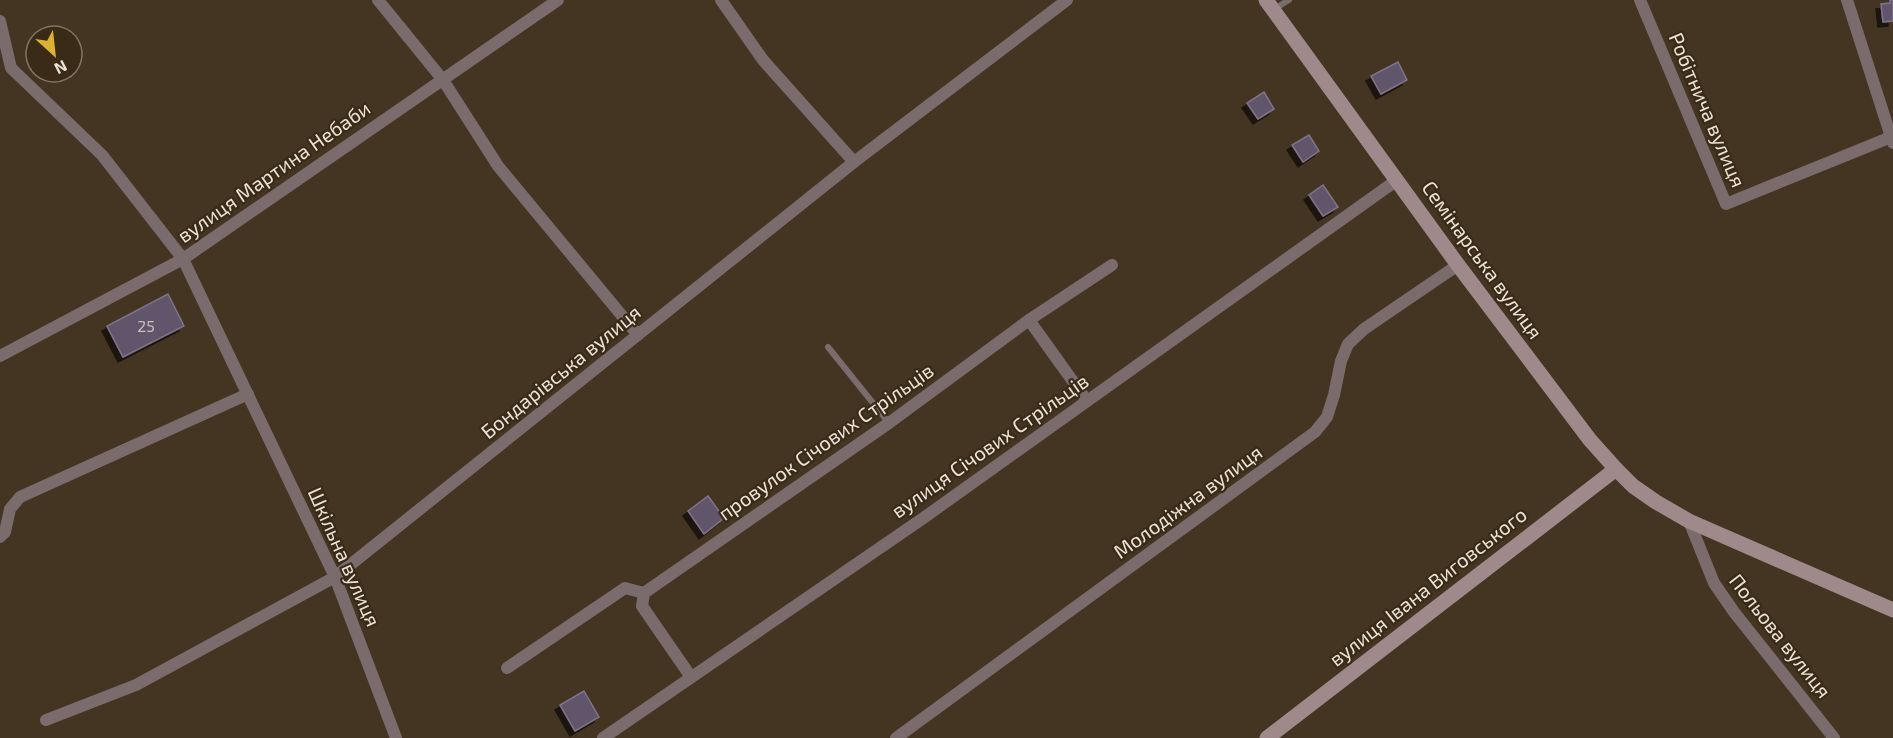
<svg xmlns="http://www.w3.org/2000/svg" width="1893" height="738" viewBox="0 0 1893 738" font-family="'Exo 2',sans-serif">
<defs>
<filter id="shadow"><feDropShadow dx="-5" dy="5" stdDeviation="0" flood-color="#0009"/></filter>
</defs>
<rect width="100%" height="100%" fill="#433521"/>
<g fill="#60546a" stroke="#80738b" stroke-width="1.5" filter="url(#shadow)">
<path d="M1890 0H1893V21L1883 22 1881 4 1890 3Z"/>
<path d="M1398 62 1407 80 1381 94 1371 76Z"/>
<path d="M1264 92 1274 109 1258 119 1247 103Z"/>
<path d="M1309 135 1319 151 1303 162 1292 145Z"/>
<path d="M1323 185 1338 207 1323 216 1309 195Z"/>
<path d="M168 294 184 326 123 357 107 326Z"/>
<path d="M708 496 724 518 704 534 688 511Z"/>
<path d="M584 691 599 717 575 731 560 705Z"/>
</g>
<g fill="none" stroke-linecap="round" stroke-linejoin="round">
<g stroke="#7a6c6d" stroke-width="6">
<path d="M1274 9 1289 0"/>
<path d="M828 347 889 423"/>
</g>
<g stroke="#7a6c6d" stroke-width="12">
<path d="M378 0 443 80 498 166 638 335"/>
<path d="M721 0 763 60 854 162"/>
<path d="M1640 0 1726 204 1891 137"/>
<path d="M1847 0 1893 143"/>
<path d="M0 21 11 68 102 155 183 259 335 577 396 738"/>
<path d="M1029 320 1112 265"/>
<path d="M0 356 183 259 558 0"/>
<path d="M1689 521 1714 583 1734 612 1834 738"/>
<path d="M0 537 5 532 10 509 20 497 248 394"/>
<path d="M507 668 625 588 644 593"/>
<path d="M691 677 642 606 644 593 889 423 1029 320 1087 401"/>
<path d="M46 720 136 685 335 577 854 162 1067 0"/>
<path d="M603 738 922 519 1397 180"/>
<path d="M896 738 1315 432 1327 417 1334 395 1341 361 1348 344 1364 329 1458 265"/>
</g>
<g stroke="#9f898b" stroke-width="15">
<path d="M1266 0 1458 265 1590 440 1616 469 1633 486 1656 502 1689 521 1893 610"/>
<path d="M1267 738 1616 469"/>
</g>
</g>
<g text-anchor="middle" stroke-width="4.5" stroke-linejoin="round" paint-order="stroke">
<g font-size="16" fill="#c9bfbb">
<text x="146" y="332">25</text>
</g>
<g font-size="20" fill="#ece3d6" stroke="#392b17">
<text transform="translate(1707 110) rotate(67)" y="7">Робітнича вулиця</text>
<text transform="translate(274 172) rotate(-35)" y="7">вулиця Мартина Небаби</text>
<text transform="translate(1482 260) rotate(54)" y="7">Семінарська вулиця</text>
<text transform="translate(561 372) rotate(-39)" y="7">Бондарівська вулиця</text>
<text transform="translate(826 442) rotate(-35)" y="7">провулок Січових Стрільців</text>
<text transform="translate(990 446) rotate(-35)" y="7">вулиця Січових Стрільців</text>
<text transform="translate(1188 502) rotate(-36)" y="7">Молодіжна вулиця</text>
<text transform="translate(344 557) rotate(66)" y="7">Шкільна вулиця</text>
<text transform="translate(1428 587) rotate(-38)" y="7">вулиця Івана Виговського</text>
<text transform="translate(1780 636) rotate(52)" y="7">Польова вулиця</text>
</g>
</g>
<g transform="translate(54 54) rotate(153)"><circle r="28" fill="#392b17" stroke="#817563" stroke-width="1.5"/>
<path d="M0-4.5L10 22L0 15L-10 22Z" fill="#dcb233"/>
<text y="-9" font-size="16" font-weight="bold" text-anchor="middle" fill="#ece3d6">N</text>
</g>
</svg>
